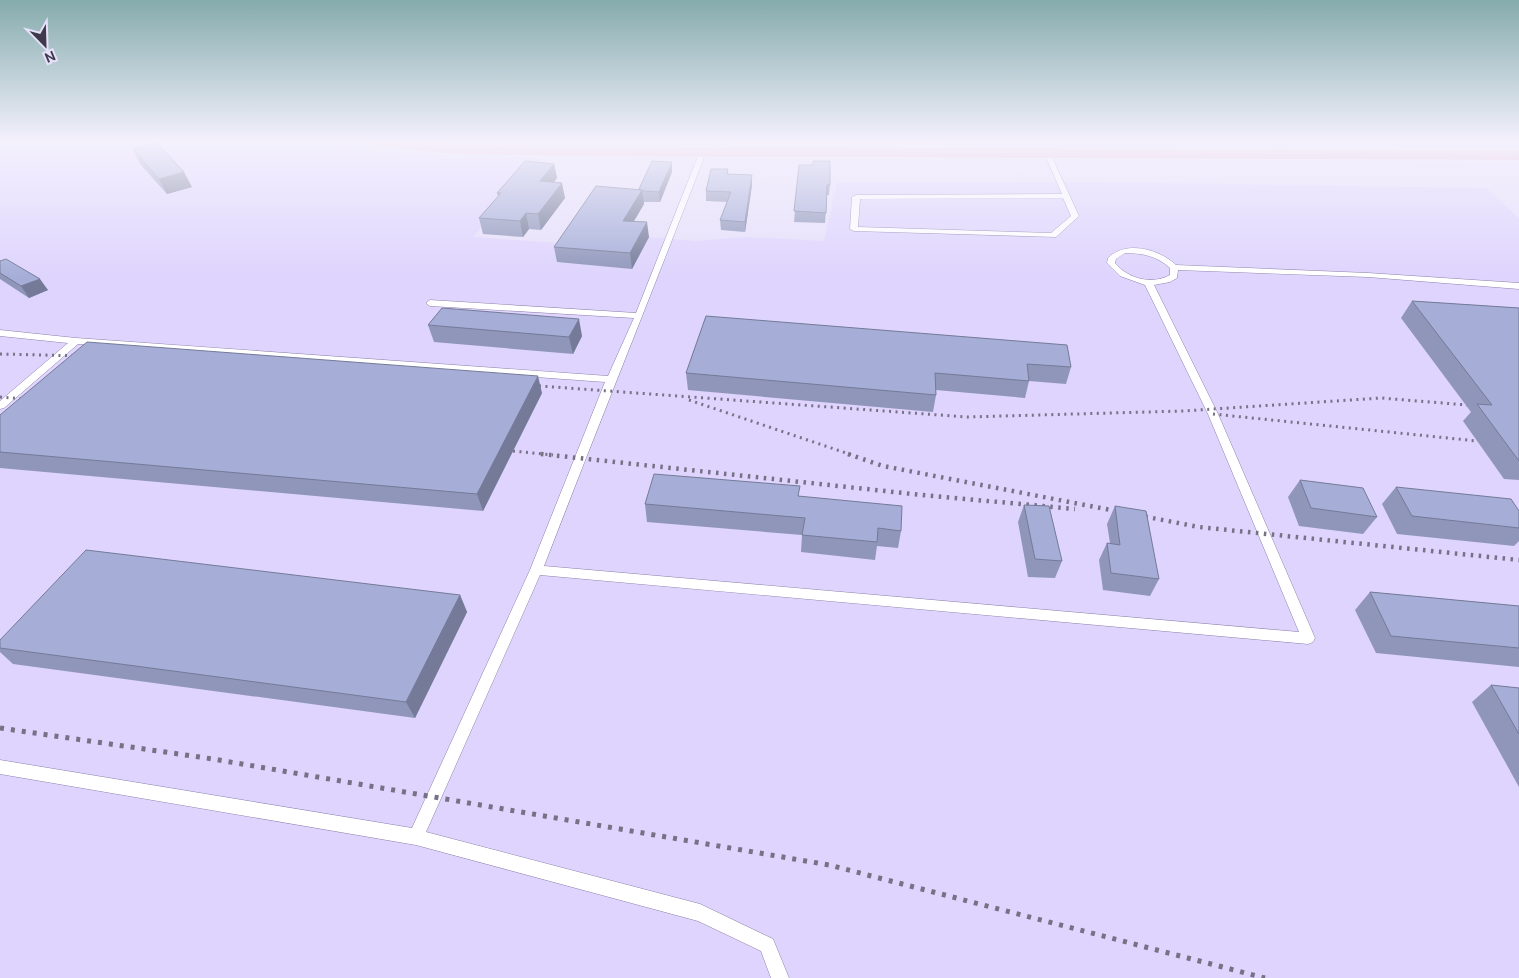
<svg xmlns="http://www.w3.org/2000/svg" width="1519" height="978" viewBox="0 0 1519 978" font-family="Ubuntu,sans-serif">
<rect width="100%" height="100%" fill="#e6e0fa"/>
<g fill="#ded4fd">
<path d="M0 140H306L342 147 352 144 350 149 376 152 444 157 542 159 473 237 641 249 647 237 696 241 746 237 824 241 837 183 1085 182 1486 188 1519 218V978H0Z"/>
<path d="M965 140H1519V146L973 147Z"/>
</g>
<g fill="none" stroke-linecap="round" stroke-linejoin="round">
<g stroke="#8c81a9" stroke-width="1">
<g id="lane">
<path d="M735 142 938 143 963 151 960 153 938 147 735 146 706 152C653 291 597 428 544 566L1299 632 1208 414 1145 285 1120 276 1107 263 1108 258C1126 240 1159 249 1176 265L1368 273 1519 283V289L1368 277 1178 270 1177 278 1170 282 1154 285 1218 414 1315 638 1313 642 1308 644 540 575 426 832 700 904 773 939 789 978H771L761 951 698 921 416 845 0 774V760L412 828 530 570 605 382 78 344 4 408 0 409V401L68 343 0 336V330L76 338 608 376 634 318 430 306 426 303 430 300 636 313 700 151ZM1125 253C1142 253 1157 256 1170 268V275C1152 285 1128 279 1115 263L1116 259Z"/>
<path d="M1047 151 1050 153 1079 216 1056 237 854 231 850 229 852 197 856 195 1062 194 1044 153ZM1063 198 1071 216 1051 233 858 227 860 199Z"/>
</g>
</g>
<g stroke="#fff" stroke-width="1">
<path id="primary" d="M361 140H410L440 143 551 146 1519 150V160L551 156 440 153 369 145 363 143Z"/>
</g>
<use href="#lane" fill="#fff" fill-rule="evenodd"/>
<use href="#primary" fill="#e8afc4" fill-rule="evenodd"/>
<g stroke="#777186" stroke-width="3" stroke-dasharray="2 4.5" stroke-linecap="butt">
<path d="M0 354 84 356"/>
<path d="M526 385 967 417 1183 411 1381 398 1479 406"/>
<path d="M0 397 35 400"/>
<path d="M689 400 852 455"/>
<path d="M1213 414 1477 441"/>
<path d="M513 451 553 455"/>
</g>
<g stroke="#777186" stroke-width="4.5" stroke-dasharray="2.5 5.5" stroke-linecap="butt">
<path d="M541 454 922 495 1075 509"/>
<path d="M848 454 883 466 1199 527 1519 560"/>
</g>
<path stroke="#777186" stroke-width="5" stroke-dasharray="4 7" stroke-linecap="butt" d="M0 728 213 759 829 865 1265 978"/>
</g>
<g fill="#8f96ba">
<path d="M133 149 192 187 167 194 140 164Z"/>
<path d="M672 162V172L660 202H644V204L634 221 649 237 632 269 557 262 554 247 639 189Z"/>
<path d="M554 164 557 178 554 182 565 198 541 230 529 229 523 237 483 234 479 218 498 197 497 193Z"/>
<path d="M799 165 830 185 829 195H827L825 223 794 222Z"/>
<path d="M728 169V174L752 185 745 232 721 230 720 220 727 202 706 201V191Z"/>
<path d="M0 261 48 290 29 298 0 279Z"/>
<path d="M1412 301 1519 308V480L1504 479 1463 421 1471 412 1401 318Z"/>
<path d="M706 316 1071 367 1066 384 1029 381 1025 398 936 390V395L933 412 688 390 686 373Z"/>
<path d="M428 325 582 336 573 354 434 342Z"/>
<path d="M542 393 483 511 0 468V415Z"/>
<path d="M1300 480 1377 517 1363 534 1299 526 1288 497Z"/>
<path d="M1396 487 1519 511V541L1514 546 1397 534 1382 504Z"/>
<path d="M799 496 901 531 898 548 877 546 875 560 801 552 802 535 647 522 645 504Z"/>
<path d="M1024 505 1062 561 1055 578 1028 577 1018 522Z"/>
<path d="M1115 506 1159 579 1150 596 1103 590 1099 560 1107 543H1110L1107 524Z"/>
<path d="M1370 592 1519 606V667L1376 653 1355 610Z"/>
<path d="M460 595 467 612 415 718 13 664 0 652V640Z"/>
<path d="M1491 685 1519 688V787L1472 702Z"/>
</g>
<g fill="#747a97">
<path d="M672 162V172L660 202 659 192Z"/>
<path d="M554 164 557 178 543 196 540 181Z"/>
<path d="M184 172 192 187 167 194 159 179Z"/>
<path d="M752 175V185L745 232V222Z"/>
<path d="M562 183 565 198 541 230 538 214Z"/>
<path d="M642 190 644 204 625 236 623 221Z"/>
<path d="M526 213 529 229 523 237 520 221Z"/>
<path d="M647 222 649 237 632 269 630 253Z"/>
<path d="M40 279 48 290 29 298 21 286Z"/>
<path d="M579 319 582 336 573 354 569 337Z"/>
<path d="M538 376 542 393 483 511 477 494Z"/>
<path d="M460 595 467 612 415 718 406 702Z"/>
</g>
<g fill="#a6aed8" stroke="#747a97">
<path d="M157 143 184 172 159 179 133 149Z"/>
<path d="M525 161 554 164 540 181 562 183 538 214 526 213 520 221 479 218 501 193H497Z"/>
<path d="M652 161 672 162 659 192 643 191 642 190 639 189Z"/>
<path d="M813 161H830V185H827L826 213 794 211 799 165H813Z"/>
<path d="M711 169H728L727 174 752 175 745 222 720 220 731 192 706 191Z"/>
<path d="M596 186 642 190 623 221 647 222 630 253 554 247Z"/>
<path d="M6 259 40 279 21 286 0 273V261Z"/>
<path d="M1412 301 1519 308V461L1477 404 1492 405Z"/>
<path d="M442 308 579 319 569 337 428 325Z"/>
<path d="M706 316 1067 345 1071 367 1027 364 1029 381 935 373 936 395 686 373Z"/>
<path d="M87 342 538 376 477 494 0 452V415Z"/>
<path d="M654 474 800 486 798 496 902 506 901 531 878 528 877 542 802 535 805 518 645 504Z"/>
<path d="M1300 480 1363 488 1377 517 1311 508Z"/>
<path d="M1396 487 1511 499 1519 511V528L1412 516Z"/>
<path d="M1024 505 1049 506 1062 561 1035 559Z"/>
<path d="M1115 506 1146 511 1159 579 1111 573 1107 543 1120 545Z"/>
<path d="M86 550 460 595 406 702 0 648V640Z"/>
<path d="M1370 592 1519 606V648L1391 636Z"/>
<path d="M1491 685 1519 688V734Z"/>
</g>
<linearGradient id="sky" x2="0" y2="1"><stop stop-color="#85abad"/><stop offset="0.51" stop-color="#f4f1fd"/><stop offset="1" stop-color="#f4f1fd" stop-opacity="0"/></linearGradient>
<rect width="1519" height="277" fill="url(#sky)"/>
<g transform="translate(45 45) rotate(157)" stroke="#e6e0fa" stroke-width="4" paint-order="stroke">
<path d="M0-4L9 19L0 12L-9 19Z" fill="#3e394b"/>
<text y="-8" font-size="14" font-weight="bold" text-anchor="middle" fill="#3e394b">N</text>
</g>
</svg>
